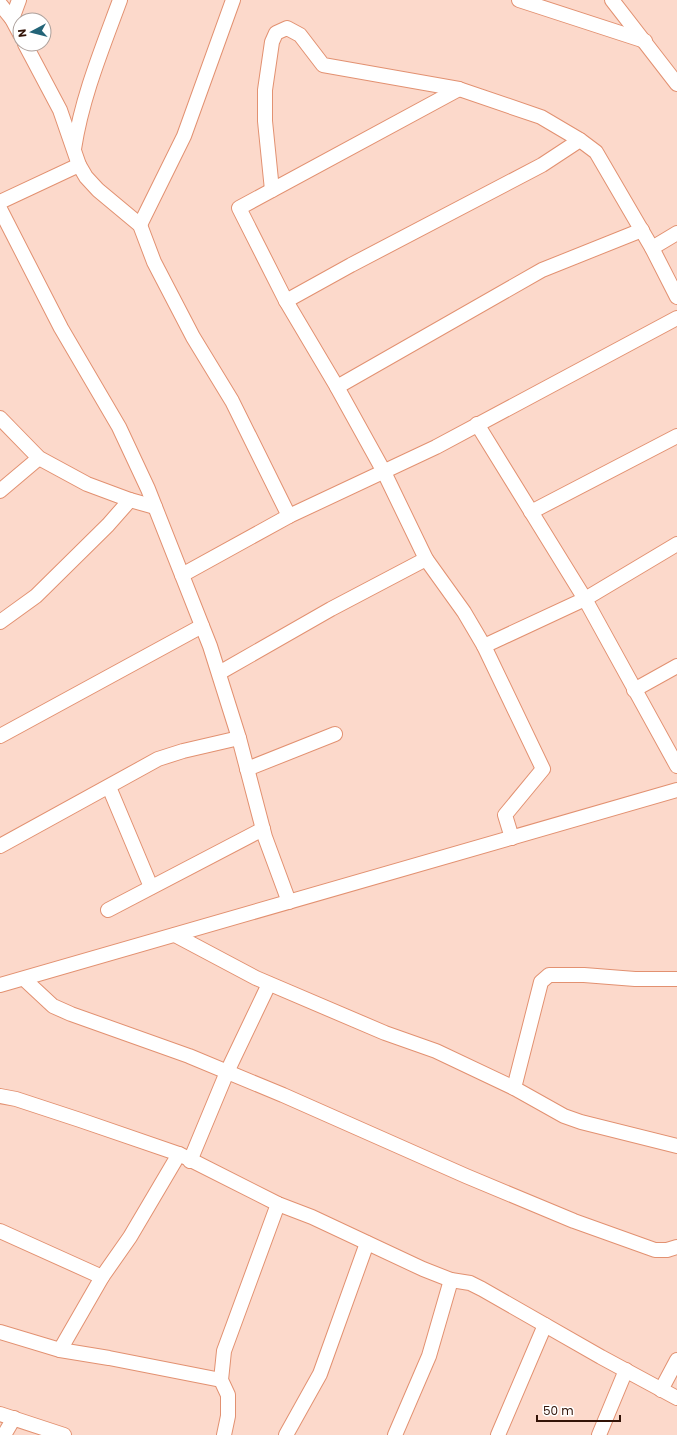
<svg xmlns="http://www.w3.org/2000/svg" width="677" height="1435" viewBox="0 0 677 1435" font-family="Poppins,sans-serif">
<rect width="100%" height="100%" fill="#fcd9cb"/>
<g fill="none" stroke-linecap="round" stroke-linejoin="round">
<g stroke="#e29171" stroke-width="16">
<g id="minor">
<path d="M519 0 645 41"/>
<path d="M612 0 677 84"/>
<path d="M0 4 12 19 20 34"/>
<path d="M12 19 19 0"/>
<path d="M25 44 60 110 79 165 86 177 98 190 140 225 154 262 193 337 232 401 289 516"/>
<path d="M459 89 239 208 286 301 337 387 383 470 426 559 464 612 484 646 543 769 505 815 512 838"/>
<path d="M74 149C82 97 102 49 120 0"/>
<path d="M272 190 265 121V90L272 42 276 33 287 28 300 35 323 65 459 89 541 117 580 140 596 152 652 248 677 297"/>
<path d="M0 202 79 165"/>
<path d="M0 209 61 328 119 427 148 489 210 646 239 738 265 837 289 902"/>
<path d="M140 225 184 136 233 0"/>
<path d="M652 248 677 233"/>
<path d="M286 301 351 265 542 165 580 140"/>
<path d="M337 387 542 270 642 230"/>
<path d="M0 418 39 458 87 484 130 500 155 507"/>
<path d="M477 424 585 599 677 766"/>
<path d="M0 491 39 458"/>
<path d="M531 512 677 436"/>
<path d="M182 575 289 516 436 447 677 318"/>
<path d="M0 622 36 596 108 525 130 500"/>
<path d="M484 646 585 599 677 544"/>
<path d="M219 673 331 609 426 559"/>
<path d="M634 690 677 666"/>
<path d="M0 736 202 626"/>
<path d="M247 769 335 734"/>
<path d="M109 787 151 887"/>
<path d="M0 846 158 759 183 751 239 738"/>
<path d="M108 910 263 829"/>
<path d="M175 935 256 978 385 1033 436 1051 514 1088 564 1116 581 1122 677 1146"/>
<path d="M24 979 53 1006 71 1014 189 1056 283 1095 466 1176 574 1221 655 1250H667L677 1247"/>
<path d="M0 985 677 790"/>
<path d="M514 1088 540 986 541 982 549 975H584L635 979H677"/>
<path d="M0 1096 16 1099 80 1120 179 1154 278 1204 312 1217 423 1269 451 1280 470 1283 482 1289 601 1357 677 1398"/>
<path d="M190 1161 227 1072 269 984"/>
<path d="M0 1231 102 1277"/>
<path d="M0 1332 60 1350 109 1358 221 1380"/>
<path d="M60 1350 102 1277 130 1237 179 1154"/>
<path d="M661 1390 677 1360"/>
<path d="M0 1414 64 1435"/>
<path d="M4 1435 14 1418"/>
<path d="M224 1435 228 1416V1395L221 1380 224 1351 278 1204"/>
<path d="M286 1435 320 1374 367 1243"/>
<path d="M395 1435 429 1356 451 1280"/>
<path d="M498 1435 545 1325"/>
<path d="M599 1435 626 1370"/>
</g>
</g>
<use href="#minor" stroke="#fff" stroke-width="14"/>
</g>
<g transform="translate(32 32) rotate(263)"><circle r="19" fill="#ffffff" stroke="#ada19c"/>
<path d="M0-3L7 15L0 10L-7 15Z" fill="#236478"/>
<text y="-6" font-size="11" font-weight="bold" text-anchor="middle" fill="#321307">N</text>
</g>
<path d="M537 1415v6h83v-6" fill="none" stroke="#321307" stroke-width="2"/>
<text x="543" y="1415" font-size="12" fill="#321307" stroke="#ffffff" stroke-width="3" paint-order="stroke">50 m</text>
</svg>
